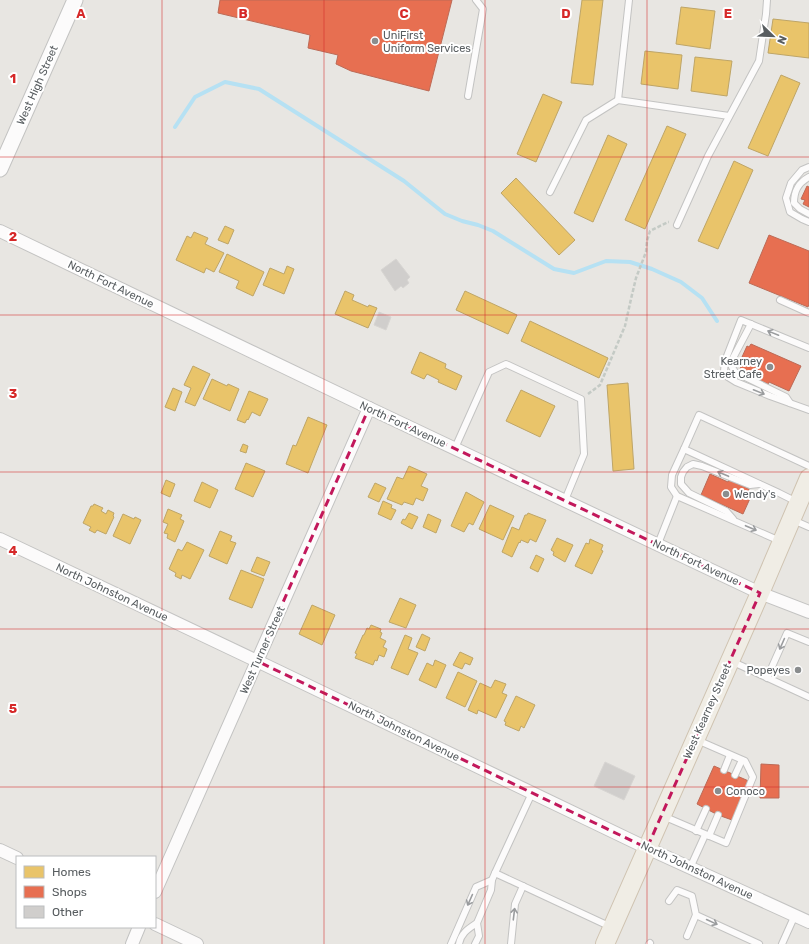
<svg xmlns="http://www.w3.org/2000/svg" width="809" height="944" viewBox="0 0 809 944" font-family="Rubik,sans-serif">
<rect width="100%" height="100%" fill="#e8e6e2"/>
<g fill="#e9c46a" stroke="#bea567">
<path d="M582 0H603L593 85 571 83Z"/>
<path d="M681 7 715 11 710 49 676 44Z"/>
<path d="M773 19 809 23V58L768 53Z"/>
<path d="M645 51 682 55 678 89 641 84Z"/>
<path d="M695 57 732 61 727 96 691 91Z"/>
<path d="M781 75 800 83 768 156 748 148Z"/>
<path d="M543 94 562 102 536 162 517 154Z"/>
<path d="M667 126 686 134 645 229 625 220Z"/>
<path d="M608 135 627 144 593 222 574 213Z"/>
<path d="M734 161 753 170 718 249 698 241Z"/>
<path d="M516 178 575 240 559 255 501 193Z"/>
<path d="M225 226 234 230 228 244 218 240Z"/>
<path d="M194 232 208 238 205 244 224 253 214 272 206 268 204 273 176 260 187 236 191 238Z"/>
<path d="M227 254 264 272 253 296 236 288 239 281 219 272Z"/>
<path d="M287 266 294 269 284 294 263 285 270 268 284 274Z"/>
<path d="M345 291 354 295 352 300 368 307 369 305 377 308 368 328 335 314Z"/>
<path d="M465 291 517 315 508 334 456 310Z"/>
<path d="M530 321 608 358 599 378 521 341Z"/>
<path d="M420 352 446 364 445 368 462 376 456 390 438 382 439 380 427 374 424 379 411 373Z"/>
<path d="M193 366 210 374 195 406 185 402 191 388 184 385Z"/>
<path d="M212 379 227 386 228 384 239 389 230 411 203 399Z"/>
<path d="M628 383 634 469 613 471 607 385Z"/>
<path d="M173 388 182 392 175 411 165 407Z"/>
<path d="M521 390 555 406 540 437 506 421Z"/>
<path d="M249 391 268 399 260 416 252 412 248 420 247 419 245 423 237 420Z"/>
<path d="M308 417 327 425 308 473 286 464 293 445 296 446Z"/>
<path d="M243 444 248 446 246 453 240 451Z"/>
<path d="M246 463 265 471 253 497 235 489Z"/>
<path d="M409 466 427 474 421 486 428 489 423 501 416 498 413 505 404 502 402 505 387 499 397 477 403 479Z"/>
<path d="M166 480 175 484 170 497 161 493Z"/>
<path d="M202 482 218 490 210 508 194 501Z"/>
<path d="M375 483 386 488 379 502 368 497Z"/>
<path d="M466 492 484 502 473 525 469 523 464 532 451 526Z"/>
<path d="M383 501 392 505 391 508 396 510 391 520 378 514Z"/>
<path d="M94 504 103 508 101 511 106 514 108 510 114 513 113 516 114 517 106 534 97 530 95 533 89 530 91 527 83 523 91 506H93Z"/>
<path d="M490 505 514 516 503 540 479 529Z"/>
<path d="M168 509 182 515 180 519 184 521 175 542 167 538 168 534 164 533 168 524 163 522Z"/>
<path d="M409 513 418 517 412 529 401 523 403 519 405 520Z"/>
<path d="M528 513 546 520 536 542 530 539 528 543 521 540 520 543 519 542 512 557 502 552 512 527 519 530 525 515H527Z"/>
<path d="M123 514 134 519 135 517 141 520 130 544 113 536Z"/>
<path d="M428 514 441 520 436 533 423 527Z"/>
<path d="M220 531 232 536 230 541 236 543 227 564 209 556Z"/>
<path d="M557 538 573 545 565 562 553 555 554 552 551 550Z"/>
<path d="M590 539 603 545 601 550 603 551 592 574 575 566 586 543 589 544Z"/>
<path d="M187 542 204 550 190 579 182 575 181 579 175 576 176 573 169 569 178 549 182 551Z"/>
<path d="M536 555 544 559 538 572 530 568Z"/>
<path d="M257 557 270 562 264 576 251 571Z"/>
<path d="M241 570 264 579 252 608 229 599Z"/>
<path d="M400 598 416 605 406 628 389 622Z"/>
<path d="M312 605 335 615 322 645 299 634Z"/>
<path d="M371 625 381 629 380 632 382 633 380 638 386 641 383 647 387 649 384 657 379 655 377 661 375 660 373 665 355 658 357 654 355 653 363 635H364L367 628 369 629Z"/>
<path d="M422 634 430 638 425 651 416 647Z"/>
<path d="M405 635 412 638 408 649 418 653 408 675 391 668Z"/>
<path d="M460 652 473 658 470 665 465 663 462 669 453 665Z"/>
<path d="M435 660 446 665 436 688 419 680 427 663 433 666Z"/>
<path d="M458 672 477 681 465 707 446 698Z"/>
<path d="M495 680 506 684 502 693 507 695 496 718 478 710 477 714 468 710 480 683 491 688Z"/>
<path d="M516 696 535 705 524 728 521 726 519 731 505 725 506 722 504 721Z"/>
</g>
<g fill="#e76f51" stroke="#bc6a56">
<path d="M220 0H452L429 91 351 71 336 64 338 55 308 48 310 35 218 13Z"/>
<path d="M807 186 809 187V207L803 204 805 200 801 199Z"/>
<path d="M769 235 809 251V304L808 307 749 283Z"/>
<path d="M751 344 801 366 789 391 769 382 768 384 755 378 756 376 740 369 745 358 742 357 747 346 749 347Z"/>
<path d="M710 474 728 482 729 480 749 489 748 492 752 494 743 514 701 495Z"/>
<path d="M761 764 779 765V798H760Z"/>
<path d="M714 766 751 782 735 821 718 815 697 804Z"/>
</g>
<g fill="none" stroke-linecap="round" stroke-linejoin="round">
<path stroke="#b6e1f3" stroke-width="4" d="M175 127 195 97 225 82 259 89 404 181 445 214 462 221 478 225 493 231 554 269 574 273 606 261 630 262 652 269 681 282 702 298 717 321"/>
</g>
<g fill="#d0cecc" stroke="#d7d5d2">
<path d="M396 259 410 277 407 280 409 283 403 288 401 286 395 291 381 270Z"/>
<path d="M379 312 391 317 386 330 374 325Z"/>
<path d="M605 762 635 776 624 800 594 786Z"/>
</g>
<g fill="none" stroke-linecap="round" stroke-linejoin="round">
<g stroke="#c3c3c2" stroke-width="8">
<g id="service">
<path d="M468 96 483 9 476 0"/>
<path d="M618 100 629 0"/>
<path d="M809 167 802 170 791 183 786 198 790 212 802 219 809 222"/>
<path d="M809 177C798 183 794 191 794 203L800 209 809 214"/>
<path d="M550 192 586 120 618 100 729 116"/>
<path d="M677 225 708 156 759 61 766 14 767 0"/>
<path d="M780 300 809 313"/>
<path d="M751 324 733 358 732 367 735 372 786 397 790 403"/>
<path d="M809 348 741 320 725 361 724 371 728 377 736 382 770 396 809 410"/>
<path d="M455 448 489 372 506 364 581 399 584 454 565 500"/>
<path d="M684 449 779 493 797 502"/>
<path d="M733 519 726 511 689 493 681 484V477L683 472 687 467 693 464 702 466 750 485 759 484"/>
<path d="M793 520 809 527"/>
<path d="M780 541 677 496 671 487 672 475 684 449 699 415 809 466"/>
<path d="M658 544 677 496"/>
<path d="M731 661 809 697"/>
<path d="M767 678 787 633 809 642"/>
<path d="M724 770 730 755"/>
<path d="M735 775 742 760"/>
<path d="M532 793 495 873 611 927"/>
<path d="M663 816 726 843 753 777 745 761 697 740"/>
<path d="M696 831 706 809"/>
<path d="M709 836 718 815"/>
<path d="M690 868 705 835"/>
<path d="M669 901 677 890 692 896 696 915 759 944"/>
<path d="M687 936 696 915"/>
<path d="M451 944 476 887 492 880 495 873"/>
<path d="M459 944C461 933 468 929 477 923"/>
<path d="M475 944 479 936 477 923 491 890 492 880"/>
<path d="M511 944 515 904 523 886"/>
<path d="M649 944 650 943"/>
<path d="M782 944 795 915"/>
</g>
</g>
<g stroke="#c3c3c2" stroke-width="14">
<g id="minor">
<path d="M0 231 369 408 760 593 809 612"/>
<path d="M0 539 257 661 647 848 809 922"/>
<path d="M0 850 17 858"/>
<path d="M155 892 369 408"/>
<path d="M155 924 197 944"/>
<path d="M132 944 139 927"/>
</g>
</g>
<g stroke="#c3c3c2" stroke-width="17">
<path id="tertiary" d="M0 169 75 0"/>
</g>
<g stroke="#cfc3b1" stroke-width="20">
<path id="primary" d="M605 944 760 593 809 478"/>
</g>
<path stroke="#c4cac5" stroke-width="2.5" stroke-dasharray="4 2" stroke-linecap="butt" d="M588 394 600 385 625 326 631 299 636 278 646 252 647 241 650 231 668 222H669"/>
<use href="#service" stroke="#fcfbfb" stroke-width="6"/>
<use href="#minor" stroke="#fcfbfb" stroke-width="12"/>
<use href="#tertiary" stroke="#fcfbfb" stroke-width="15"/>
<use href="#primary" stroke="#f0ede5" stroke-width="18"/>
</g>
<defs><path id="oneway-shaft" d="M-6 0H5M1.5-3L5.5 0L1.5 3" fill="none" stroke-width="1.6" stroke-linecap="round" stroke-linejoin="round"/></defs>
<g stroke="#9a9c9e">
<use href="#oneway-shaft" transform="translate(773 333) rotate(-158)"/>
<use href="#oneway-shaft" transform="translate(759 392) rotate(22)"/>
<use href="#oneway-shaft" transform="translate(723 474) rotate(-157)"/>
<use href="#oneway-shaft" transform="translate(751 528) rotate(23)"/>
<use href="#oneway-shaft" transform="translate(782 644) rotate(114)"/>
<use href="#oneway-shaft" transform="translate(470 900) rotate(114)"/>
<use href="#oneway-shaft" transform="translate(514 914) rotate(-83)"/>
<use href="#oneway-shaft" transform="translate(712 922) rotate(25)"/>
</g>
<path fill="none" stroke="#c2185b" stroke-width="3" stroke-dasharray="8 5" stroke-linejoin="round" d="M369 408 760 593 647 848 257 661Z"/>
<path fill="none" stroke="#d62828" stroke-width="1" stroke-opacity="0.55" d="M162 0V944M324 0V944M485 0V944M647 0V944M0 157H809M0 315H809M0 472H809M0 629H809M0 787H809"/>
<g fill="#8a8d8e" stroke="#fff" stroke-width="1.5">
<circle cx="375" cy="41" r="4"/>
<circle cx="770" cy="367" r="4"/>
<circle cx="726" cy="494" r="4"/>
<circle cx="798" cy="670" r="4"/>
<circle cx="718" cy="791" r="4"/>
</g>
<g text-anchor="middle" stroke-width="4" stroke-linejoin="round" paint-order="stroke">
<g font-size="11" fill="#585d60" stroke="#fff" text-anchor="start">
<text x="383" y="39">UniFirst<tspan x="383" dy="13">Uniform Services</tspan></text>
<text x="762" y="365" text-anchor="end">Kearney<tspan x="762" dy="13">Street Cafe</tspan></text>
<text x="734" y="498">Wendy's</text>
<text x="790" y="674" text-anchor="end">Popeyes</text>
<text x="726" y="795">Conoco</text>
</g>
<g font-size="11" fill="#585d60" stroke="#fff">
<text transform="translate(37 85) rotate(-66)" y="4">West High Street</text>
<text transform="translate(111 284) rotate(26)" y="4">North Fort Avenue</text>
<text transform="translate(403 424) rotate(25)" y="4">North Fort Avenue</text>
<text transform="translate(696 562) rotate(25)" y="4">North Fort Avenue</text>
<text transform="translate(112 592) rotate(25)" y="4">North Johnston Avenue</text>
<text transform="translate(262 650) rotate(-66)" y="4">West Turner Street</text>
<text transform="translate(707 711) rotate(-66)" y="4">West Kearney Street</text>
<text transform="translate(404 731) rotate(26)" y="4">North Johnston Avenue</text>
<text transform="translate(697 870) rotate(25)" y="4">North Johnston Avenue</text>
</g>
</g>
<g font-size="13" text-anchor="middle" font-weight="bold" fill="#d62828" stroke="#fff" stroke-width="4" stroke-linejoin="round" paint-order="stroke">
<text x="81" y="18">A</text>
<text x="243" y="18">B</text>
<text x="404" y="18">C</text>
<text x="566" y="18">D</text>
<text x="728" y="18">E</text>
<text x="13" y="83">1</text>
<text x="13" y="241">2</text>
<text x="13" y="398">3</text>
<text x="13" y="555">4</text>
<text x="13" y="713">5</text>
</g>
<rect x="16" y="856" width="140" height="72" fill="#ffffff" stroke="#bcbebf"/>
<rect x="24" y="866" width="20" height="12" fill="#e9c46a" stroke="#bcbebf"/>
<text x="52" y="876" font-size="12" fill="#585d60">Homes</text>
<rect x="24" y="886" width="20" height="12" fill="#e76f51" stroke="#bcbebf"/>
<text x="52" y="896" font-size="12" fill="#585d60">Shops</text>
<rect x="24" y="906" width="20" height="12" fill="#d0cecc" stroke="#bcbebf"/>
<text x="52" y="916" font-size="12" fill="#585d60">Other</text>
<g transform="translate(773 36) rotate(113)" stroke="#ffffff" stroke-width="3" paint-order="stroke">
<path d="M0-3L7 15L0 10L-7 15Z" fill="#585d60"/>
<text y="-6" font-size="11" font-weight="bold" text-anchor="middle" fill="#585d60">N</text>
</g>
</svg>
